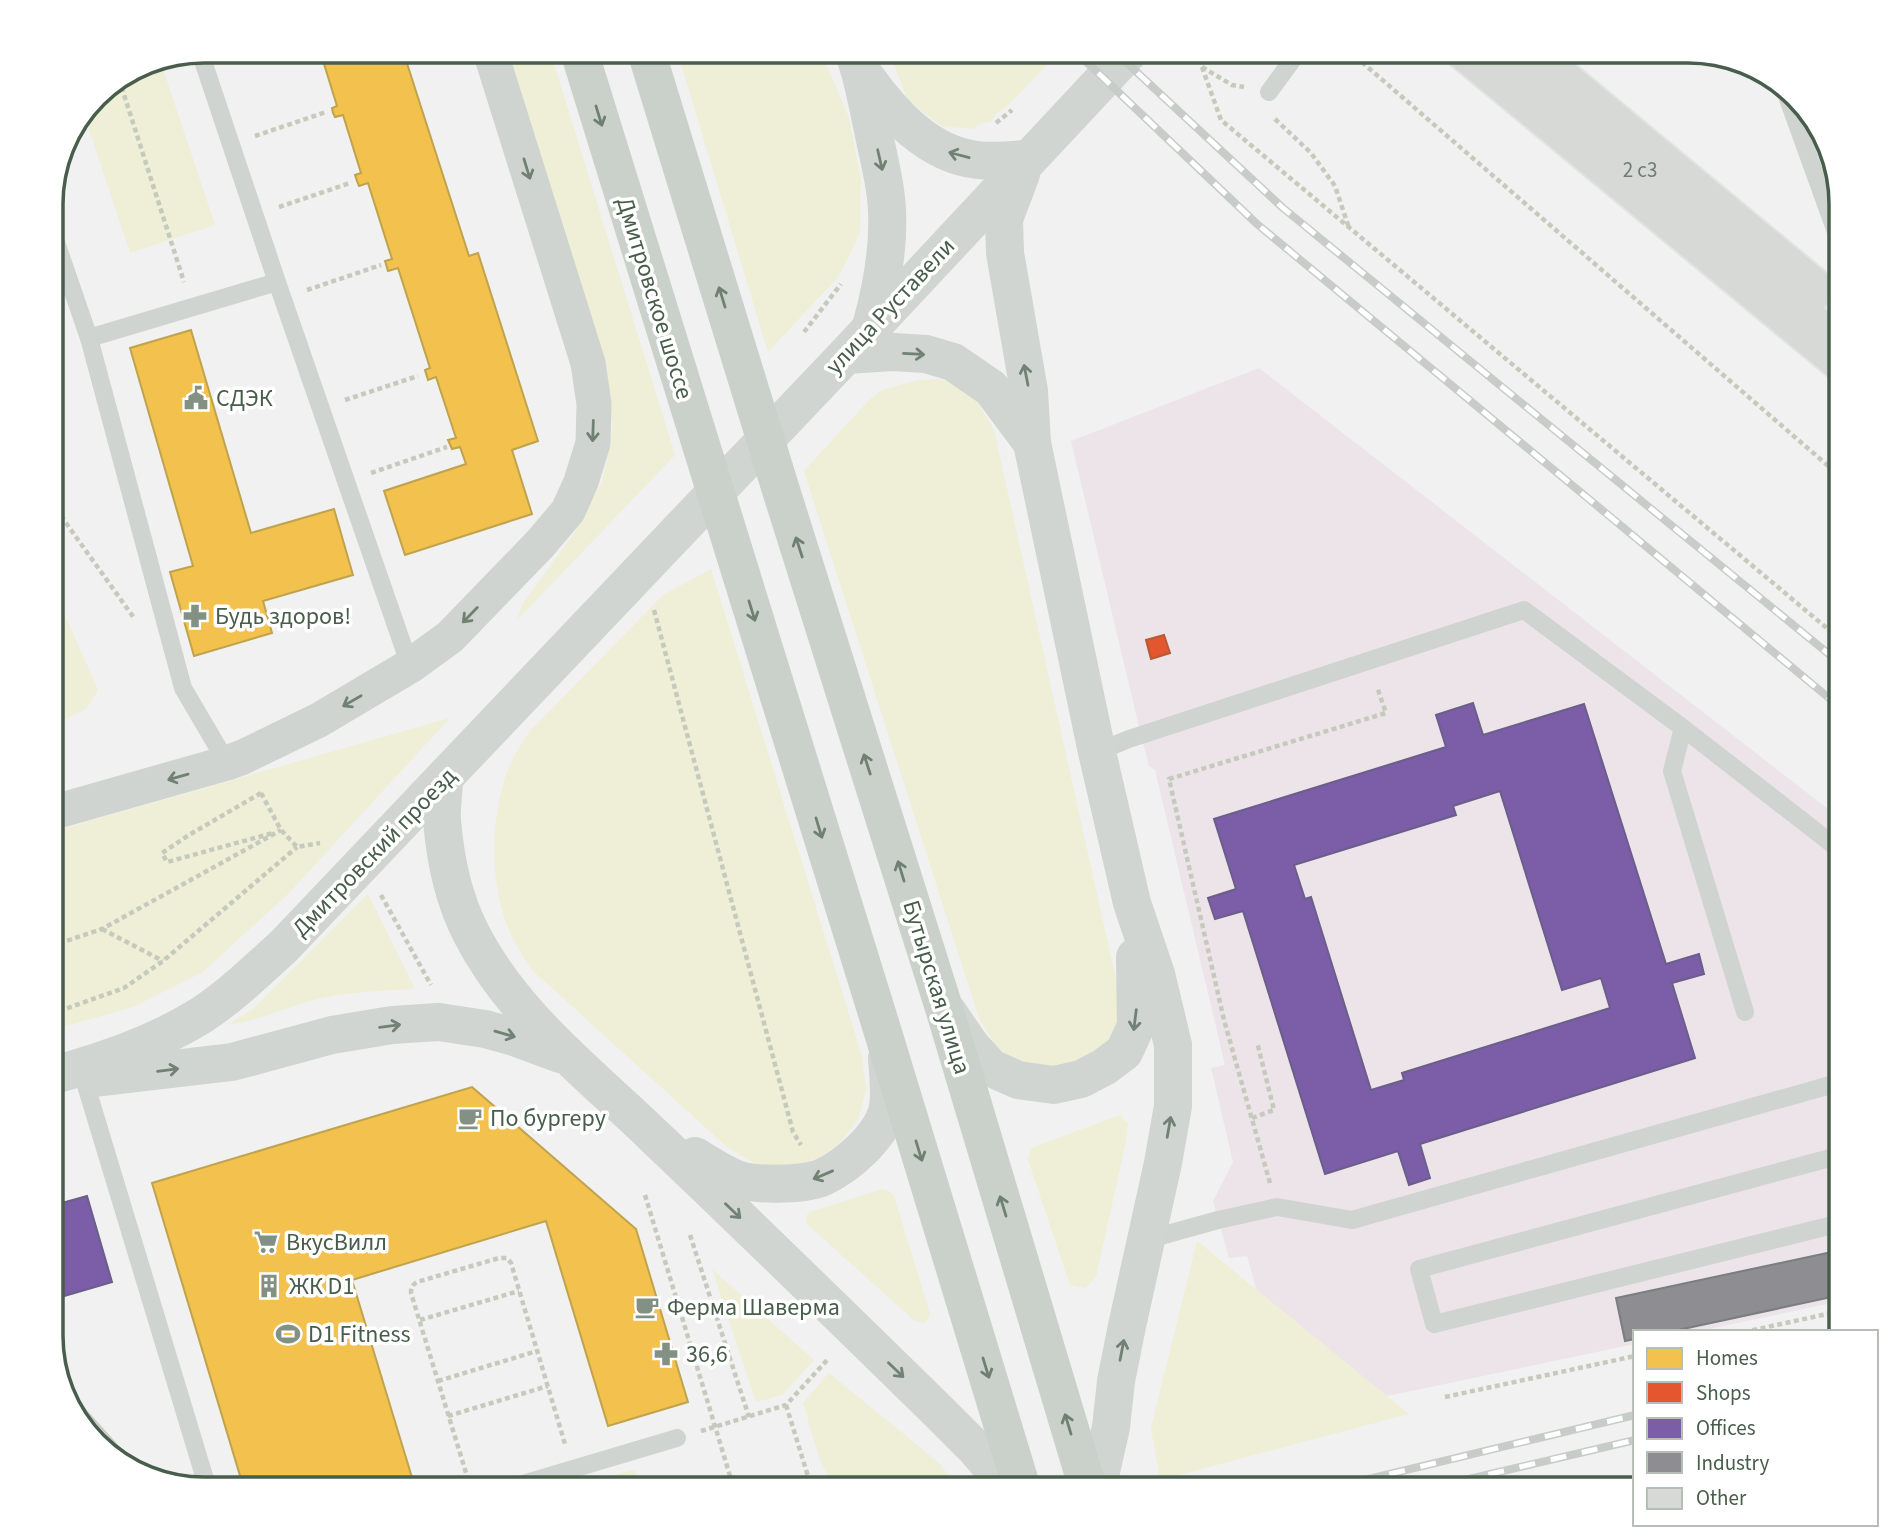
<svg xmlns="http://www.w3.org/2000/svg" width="1892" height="1540" viewBox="0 0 1892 1540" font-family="'Source Sans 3',sans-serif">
<rect width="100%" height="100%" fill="#f1f1f1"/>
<path fill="#ece4e9" d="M1259 368 1841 819V1301L1695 1332H1635V1344L1292 1416 1247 1256 1229 1258 1213 1201 1233 1162 1211 1068 1225 1065 1155 770 1149 766 1141 735 1071 441Z"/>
<g fill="#eeefd6">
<path d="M508 51H550L675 455 517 620 523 603 575 532 602 482 613 427 607 382Z"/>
<path d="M677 51H821L849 118 861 180 860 233 839 276 768 352Z"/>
<path d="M889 51H1047L1054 58 1005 108 996 113 991 122 981 123 972 129 941 126 907 99Z"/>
<path d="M160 60 215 225 130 253 84 114 103 89 146 62Z"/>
<path d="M938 379 958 383 974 396 994 430 1121 1002 1122 1017 1111 1037 1097 1051 1066 1066 1027 1065 1009 1057 995 1045 979 1018 804 471 869 400 882 390 918 380Z"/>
<path d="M711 569 862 1056 866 1089 858 1120 839 1144 822 1156 800 1165 780 1167 755 1163 728 1148 531 969C526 960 519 951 514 941 490 893 489 832 504 781 509 763 519 748 529 732L663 595Z"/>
<path d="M51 584 98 690 86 709 51 726Z"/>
<path d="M450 718 289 893 203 972 133 1007 51 1030V832Z"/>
<path d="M368 894 415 989C384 990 353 992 322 998 290 1005 261 1021 227 1025L253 1009Z"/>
<path d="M1120 1115 1128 1124 1126 1141 1096 1277 1085 1288 1070 1285 1028 1160 1031 1148Z"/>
<path d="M882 1189 889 1191 894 1196 930 1314 927 1321 923 1323 915 1321 806 1223V1216L810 1212Z"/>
<path d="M1197 1241 1409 1414 1160 1480 1151 1428Z"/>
<path d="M712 1269 814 1360 782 1395 756 1402Z"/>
<path d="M829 1373 939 1463 959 1489H838L835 1487 820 1461 803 1403Z"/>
<path d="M635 1469 641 1489H577L576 1486Z"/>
</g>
<g fill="#f2c14e" stroke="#bfa34d" stroke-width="2">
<path d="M320 51H403L469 256 478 253 538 441 512 450 532 514 405 555 384 491 466 464 460 447 452 449 448 440 456 438 436 377 428 380 425 370 430 368 398 268 388 271 385 261 392 259 368 183 359 186 357 181 355 175 361 173 343 115 335 117 333 113 332 108 337 106Z"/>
<path d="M51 286 63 319 51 324Z"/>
<path d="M191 330 251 533 334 509 353 575 263 601 272 633 194 656 170 572 193 566 130 348Z"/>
<path d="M472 1087 636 1229 688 1402 608 1426 546 1221 352 1280 414 1484 398 1489H244L152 1183Z"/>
</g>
<path fill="#e4572e" stroke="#b55937" stroke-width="2" d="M1164 635 1170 653 1151 659 1146 640Z"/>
<g fill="#7b5ea7" stroke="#6c5e8b" stroke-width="2" fill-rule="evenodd">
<path d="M1473 703 1483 735 1584 704 1666 964 1699 954 1704 974 1672 983 1695 1058 1420 1144 1430 1178 1409 1185 1398 1151 1325 1174 1243 911 1215 919 1208 898 1236 889 1214 819 1446 747 1436 715ZM1500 791 1562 990 1601 978 1610 1008 1402 1073 1404 1080 1371 1090 1311 897 1305 899 1294 865 1456 815 1453 806Z"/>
<path d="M87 1196 112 1282 51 1300V1206Z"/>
</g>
<path fill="#8d8d92" stroke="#787f7d" stroke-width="2" d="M1841 1250V1295L1669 1332H1635V1339L1625 1341 1616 1298Z"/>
<path fill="#d7d9d7" stroke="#e2e4e3" stroke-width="2" d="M1433 51H1570L1566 56 1841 284V290L1825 308 1841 321V388Z"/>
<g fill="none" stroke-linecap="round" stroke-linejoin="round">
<g stroke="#c6cabd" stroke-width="4.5" stroke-dasharray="5 3.5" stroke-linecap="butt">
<path d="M1349 51 1841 477"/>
<path d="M228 58 252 51"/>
<path d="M1202 67 1221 120 1841 640"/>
<path d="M1202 67 1232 85 1244 87"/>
<path d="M119 79 184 282"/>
<path d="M1275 119 1311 153 1335 186 1349 228"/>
<path d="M996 123 1012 110"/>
<path d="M255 136 326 112"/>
<path d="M279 207 350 183"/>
<path d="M307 290 381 265"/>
<path d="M804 332 841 284"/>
<path d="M51 353 63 348"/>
<path d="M345 400 418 376"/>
<path d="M371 473 447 447"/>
<path d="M51 502 134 618"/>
<path d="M654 610 793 1132 801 1145"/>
<path d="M261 793 189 835 162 853 167 862 273 833"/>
<path d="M261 793 281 830 297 847 320 843"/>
<path d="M51 853 62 850"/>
<path d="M381 895 431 985"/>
<path d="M102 929 163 961"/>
<path d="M51 946 102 929 281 830"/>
<path d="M51 1014 124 988 163 961 297 847"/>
<path d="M1252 1118 1274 1110 1257 1042"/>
<path d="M1270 1183 1224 1020 1169 779 1386 713 1377 687"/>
<path d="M645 1195 734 1489"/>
<path d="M690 1235 749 1417"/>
<path d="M420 1320 519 1291"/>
<path d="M1744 1332 1841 1311"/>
<path d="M438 1381 537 1351"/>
<path d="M1445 1397 1635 1356"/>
<path d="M786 1405 812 1489"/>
<path d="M448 1416 548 1386"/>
<path d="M701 1431 786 1405 829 1358"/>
<path d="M471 1489 411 1293C411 1288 412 1285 417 1282L499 1258H507L511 1263 565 1444"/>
</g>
<g stroke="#cfd4d0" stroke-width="18">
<path d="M200 52 277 282 410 666"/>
<path d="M1783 85 1841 246"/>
<path d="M1269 92 1299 51"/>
<path d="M51 228 89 338 183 688 227 763"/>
<path d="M89 338 277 282"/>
<path d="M1683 728 1672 771 1745 1012"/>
<path d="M1097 752 1129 739 1524 610 1683 728 1841 851"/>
<path d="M84 1079 208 1489"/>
<path d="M1841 1223 1434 1324 1419 1269 1841 1155"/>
<path d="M1146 1240 1218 1220 1277 1207 1352 1220 1841 1082"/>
<path d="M506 1489 677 1438"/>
</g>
<path stroke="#cfd4d0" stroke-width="35" d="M51 813 227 763 243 757 319 720 410 666 450 637 540 544 568 511 581 482 593 443 594 404 588 363 490 51"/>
<g stroke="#d0d5d1" stroke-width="38">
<path d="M853 51C863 76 867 103 873 130 878 156 886 183 887 210 889 249 882 286 872 323"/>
<path d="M865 76C892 114 928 154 977 160 993 162 1010 160 1027 159"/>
<path d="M1021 174 1004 219 1005 253 1029 391 1032 443 1097 752 1132 903 1156 974 1173 1045V1106L1163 1163 1127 1326 1116 1381 1111 1427 1097 1489"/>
<path d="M846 355 893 352 926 354 953 362 991 388 1032 443"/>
<path d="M444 778C444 792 441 807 442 820 445 858 454 900 471 933 513 1016 590 1074 655 1137 751 1228 846 1321 941 1414L975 1448 1010 1489"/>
<path d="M947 1011 971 1046 991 1068 1018 1080 1054 1085 1081 1079 1104 1067 1124 1052 1136 1026 1135 957"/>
<path d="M51 1076C103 1061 153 1045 200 1016 230 997 256 971 283 947L846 355 1130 51"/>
<path d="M95 1078 232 1062 332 1035 392 1025 439 1022 485 1029 514 1037 560 1054"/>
<path d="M695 1156C708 1164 729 1178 743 1181 762 1185 806 1185 823 1177 847 1166 879 1138 887 1112 891 1097 888 1074 887 1058"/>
</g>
<g stroke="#cad1cb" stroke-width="38">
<path d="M579 51 885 1039 1022 1489"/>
<path d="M646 51 780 487 944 1008 1088 1489"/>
</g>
<path stroke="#c8ccc9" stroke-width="2" d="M61 1383 144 1475"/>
<g stroke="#c8ccc9" stroke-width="8">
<g id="rail">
<path d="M1075 51 1257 224 1841 708"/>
<path d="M1114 51 1283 208 1841 664"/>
<path d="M1327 1489 1635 1415"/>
<path d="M1426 1489 1635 1440"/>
</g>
</g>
<use href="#rail" stroke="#fff" stroke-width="5" stroke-dasharray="16" stroke-linecap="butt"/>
</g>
<defs><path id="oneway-shaft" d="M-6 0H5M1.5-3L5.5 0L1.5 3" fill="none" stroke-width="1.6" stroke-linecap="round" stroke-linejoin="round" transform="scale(1.75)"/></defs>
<g stroke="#6f8071">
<use href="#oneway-shaft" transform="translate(599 116) rotate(73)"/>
<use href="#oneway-shaft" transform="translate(722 297) rotate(-107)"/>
<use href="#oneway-shaft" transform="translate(799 547) rotate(-108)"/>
<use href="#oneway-shaft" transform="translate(752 611) rotate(73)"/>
<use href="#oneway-shaft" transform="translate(867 764) rotate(-108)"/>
<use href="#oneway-shaft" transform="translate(819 828) rotate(73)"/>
<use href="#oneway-shaft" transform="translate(901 871) rotate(-107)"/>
<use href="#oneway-shaft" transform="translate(919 1151) rotate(73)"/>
<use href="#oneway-shaft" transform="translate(1003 1206) rotate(-107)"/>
<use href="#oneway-shaft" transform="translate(986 1368) rotate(73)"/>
<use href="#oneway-shaft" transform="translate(1068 1424) rotate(-107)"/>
</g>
<g stroke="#718173">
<use href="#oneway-shaft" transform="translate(959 155) rotate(-165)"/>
<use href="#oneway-shaft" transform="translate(880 160) rotate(77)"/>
<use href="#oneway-shaft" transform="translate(914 354) rotate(3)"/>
<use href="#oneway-shaft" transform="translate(1026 375) rotate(-101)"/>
<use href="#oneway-shaft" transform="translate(1135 1020) rotate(97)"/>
<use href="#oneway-shaft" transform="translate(390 1026) rotate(-7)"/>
<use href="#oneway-shaft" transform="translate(505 1034) rotate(16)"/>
<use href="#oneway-shaft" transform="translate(168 1070) rotate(-7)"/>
<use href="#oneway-shaft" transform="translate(1169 1127) rotate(-80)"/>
<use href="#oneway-shaft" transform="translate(823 1175) rotate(157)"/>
<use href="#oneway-shaft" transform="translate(733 1211) rotate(44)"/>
<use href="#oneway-shaft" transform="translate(1122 1350) rotate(-79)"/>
<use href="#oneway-shaft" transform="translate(896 1370) rotate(44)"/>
</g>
<g stroke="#708173">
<use href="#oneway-shaft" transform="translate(527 169) rotate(73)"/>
<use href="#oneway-shaft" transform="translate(593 431) rotate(92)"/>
<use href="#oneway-shaft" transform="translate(470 615) rotate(134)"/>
<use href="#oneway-shaft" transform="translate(352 701) rotate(150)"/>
<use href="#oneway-shaft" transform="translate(178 777) rotate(164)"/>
</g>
<defs>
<g id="civic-bare" transform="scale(1.89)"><path d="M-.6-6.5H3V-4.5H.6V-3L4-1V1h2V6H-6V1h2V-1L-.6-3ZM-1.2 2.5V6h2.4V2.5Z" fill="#839185" stroke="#fff" stroke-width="2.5" paint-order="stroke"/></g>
<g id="pharmacy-bare" transform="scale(1.89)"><path d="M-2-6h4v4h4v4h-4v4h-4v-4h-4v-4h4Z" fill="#839185" stroke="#fff" stroke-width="2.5" paint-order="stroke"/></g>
<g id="cafe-bare" transform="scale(1.89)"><path d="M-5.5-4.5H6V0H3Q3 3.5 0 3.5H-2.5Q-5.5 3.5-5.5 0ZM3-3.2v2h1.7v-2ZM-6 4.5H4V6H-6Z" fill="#839185" stroke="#fff" stroke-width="2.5" paint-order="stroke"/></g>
<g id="supermarket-bare" transform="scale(1.89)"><path d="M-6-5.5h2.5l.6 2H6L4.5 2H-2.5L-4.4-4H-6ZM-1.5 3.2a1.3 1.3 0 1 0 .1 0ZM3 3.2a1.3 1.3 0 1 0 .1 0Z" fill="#839185" stroke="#fff" stroke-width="2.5" paint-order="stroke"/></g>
<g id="building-bare" transform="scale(1.89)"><path d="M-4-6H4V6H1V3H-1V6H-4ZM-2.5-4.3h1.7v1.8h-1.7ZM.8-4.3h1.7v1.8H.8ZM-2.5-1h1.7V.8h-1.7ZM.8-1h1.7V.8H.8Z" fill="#839185" stroke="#fff" stroke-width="2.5" paint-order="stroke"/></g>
<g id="stadium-bare" transform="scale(1.89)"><path d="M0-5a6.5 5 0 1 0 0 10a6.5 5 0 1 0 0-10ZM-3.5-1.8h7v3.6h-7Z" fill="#839185" stroke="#fff" stroke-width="2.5" paint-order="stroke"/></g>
</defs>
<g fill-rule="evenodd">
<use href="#civic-bare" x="196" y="398"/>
<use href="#pharmacy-bare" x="195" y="616"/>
<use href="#cafe-bare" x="470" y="1118"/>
<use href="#supermarket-bare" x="266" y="1242"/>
<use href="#building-bare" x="269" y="1286"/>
<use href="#cafe-bare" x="647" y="1307"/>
<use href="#stadium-bare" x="288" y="1334"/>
<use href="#pharmacy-bare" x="666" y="1354"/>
</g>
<g text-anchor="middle" stroke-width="7" stroke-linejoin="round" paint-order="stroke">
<g font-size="21" fill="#6d7d70">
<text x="1640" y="177">2 с3</text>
</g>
<g font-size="24" fill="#485d4b" stroke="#fff">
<text transform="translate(655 298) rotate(73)" y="8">Дмитровское шоссе</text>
<text transform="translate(890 306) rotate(-47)" y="8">улица Руставели</text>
<text transform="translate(374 852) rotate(-46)" y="8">Дмитровский проезд</text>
<text transform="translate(937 987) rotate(73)" y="8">Бутырская улица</text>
</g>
<g font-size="24" fill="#485d4b" stroke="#fff" text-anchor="start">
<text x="216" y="406">СДЭК</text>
<text x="215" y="624">Будь здоров!</text>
<text x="490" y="1126">По бургеру</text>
<text x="286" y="1250">ВкусВилл</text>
<text x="289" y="1294">ЖК D1</text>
<text x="667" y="1315">Ферма Шаверма</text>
<text x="308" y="1342">D1 Fitness</text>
<text x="686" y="1362">36,6</text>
</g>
</g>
<path d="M0 0H1892V1540H0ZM204 63H1688A141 141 0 0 1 1829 204V1336A141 141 0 0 1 1688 1477H204A141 141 0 0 1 63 1336V204A141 141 0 0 1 204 63Z" fill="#fff" fill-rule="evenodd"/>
<path fill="none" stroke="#485d4b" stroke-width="3.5" d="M204 63H1688A141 141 0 0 1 1829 204V1336A141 141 0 0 1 1688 1477H204A141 141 0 0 1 63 1336V204A141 141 0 0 1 204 63Z"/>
<rect x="1633" y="1330" width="245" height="196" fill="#ffffff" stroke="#b6beb7" stroke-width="2"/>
<rect x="1647" y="1348" width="35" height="21" fill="#f2c14e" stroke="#b6beb7" stroke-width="2"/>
<text x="1696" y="1365" font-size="21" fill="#485d4b">Homes</text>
<rect x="1647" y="1382" width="35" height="21" fill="#e4572e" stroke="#b6beb7" stroke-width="2"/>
<text x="1696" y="1400" font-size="21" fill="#485d4b">Shops</text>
<rect x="1647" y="1418" width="35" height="21" fill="#7b5ea7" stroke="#b6beb7" stroke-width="2"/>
<text x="1696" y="1435" font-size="21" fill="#485d4b">Offices</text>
<rect x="1647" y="1452" width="35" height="21" fill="#8d8d92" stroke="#b6beb7" stroke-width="2"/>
<text x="1696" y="1470" font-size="21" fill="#485d4b">Industry</text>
<rect x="1647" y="1488" width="35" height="21" fill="#d7d9d7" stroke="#b6beb7" stroke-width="2"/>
<text x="1696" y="1505" font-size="21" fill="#485d4b">Other</text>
</svg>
